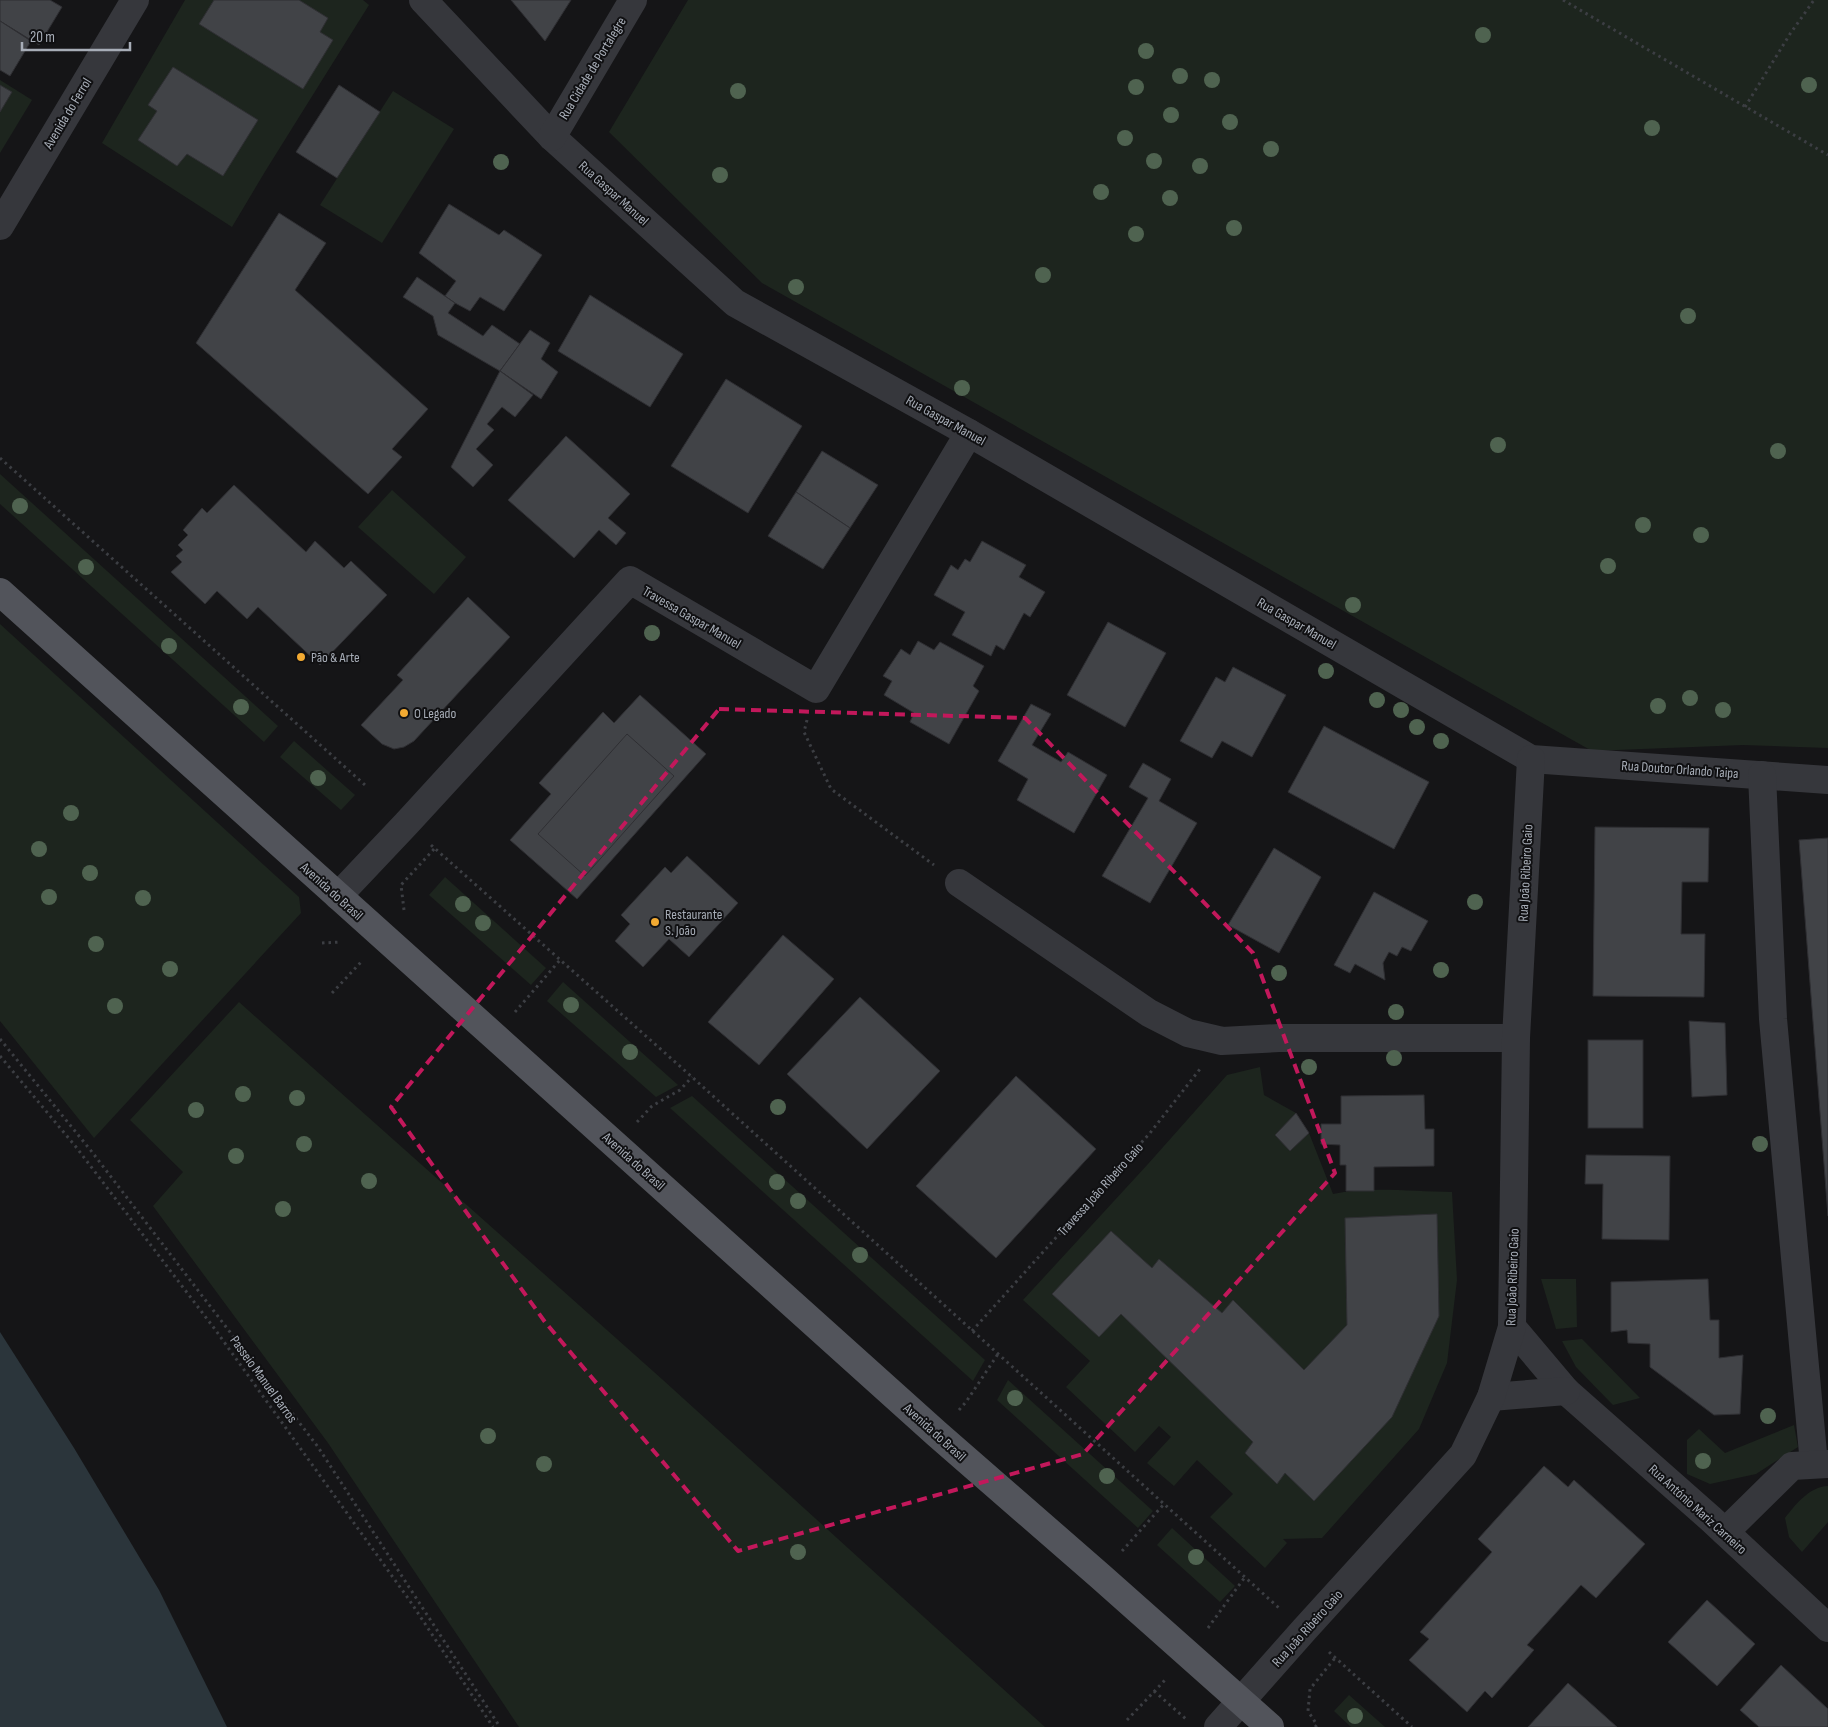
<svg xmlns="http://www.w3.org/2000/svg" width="1828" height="1727" viewBox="0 0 1828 1727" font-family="'Sofia Sans Condensed',sans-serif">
<rect width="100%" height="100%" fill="#151517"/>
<g fill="#1d251e">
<path d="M185 0H363L369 5 266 170 232 227 102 143Z"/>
<path d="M688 0H1828V748L1743 745 1592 751 762 283 609 132Z"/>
<path d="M0 80 32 100 0 153Z"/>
<path d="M393 91 454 129 382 243 320 205Z"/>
<path d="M0 474 278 726 264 742 0 504Z"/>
<path d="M392 490 466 557 434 594 358 527Z"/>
<path d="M0 624 299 897 301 913 94 1138 0 1021Z"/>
<path d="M294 741 355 795 341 810 280 757Z"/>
<path d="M445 877 546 968 531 985 429 895Z"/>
<path d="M563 982 678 1085 656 1097 547 1001Z"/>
<path d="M239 1002 663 1380 1045 1727H519L328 1443 153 1206 183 1172 130 1120Z"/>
<path d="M1260 1067 1264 1095 1296 1113 1275 1135 1290 1151 1309 1133 1333 1194C1369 1186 1414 1192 1452 1192L1457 1280 1447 1363 1419 1429 1322 1538 1283 1539 1287 1543 1265 1568 1210 1517 1233 1494 1197 1460 1174 1486 1147 1463 1171 1437 1159 1426 1135 1452 1066 1387 1090 1361 1023 1300 1148 1164 1227 1075Z"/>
<path d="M692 1096 985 1360 973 1381 670 1108Z"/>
<path d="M1541 1279H1576L1577 1327 1556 1329Z"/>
<path d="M1582 1339 1640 1398 1613 1405 1576 1367 1562 1341Z"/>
<path d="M1008 1380 1153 1511 1138 1528 997 1400Z"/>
<path d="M1794 1425 1798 1447 1756 1474 1710 1484 1687 1474V1440L1699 1429 1725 1453Z"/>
<path d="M1828 1486V1522L1802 1552 1789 1537 1785 1518C1796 1504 1809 1487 1828 1486Z"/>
<path d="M1172 1528 1235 1586 1220 1602 1157 1545Z"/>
<path d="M1349 1695 1385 1727H1351L1334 1711Z"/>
</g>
<path fill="#2b353b" d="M0 1332 74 1448 159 1590 227 1727H0Z"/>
<g fill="#414347" stroke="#2f2f33">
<path d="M0 0H50L62 7 39 45 0 21Z"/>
<path d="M214 0H299L328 18 320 32 333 40 303 89 199 24Z"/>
<path d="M511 0H571L545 41Z"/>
<path d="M0 21 31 41 10 76 0 70Z"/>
<path d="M173 67 258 120 223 176 187 154 177 166 138 140 157 111 148 105Z"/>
<path d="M0 85 12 92 0 112Z"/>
<path d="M339 85 380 112 337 178 296 152Z"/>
<path d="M449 204 499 235 504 230 542 255 504 311 480 297 470 311 455 303 445 296 456 281 419 253Z"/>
<path d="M279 213 326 243 295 290 428 409 392 449 402 457 368 494 196 343Z"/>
<path d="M417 277 455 303 448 313 483 336 492 325 520 344 500 371 438 335 433 316 403 297Z"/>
<path d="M590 295 683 354 650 407 558 351Z"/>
<path d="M530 330 550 343 541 359 558 372 541 399 500 371Z"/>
<path d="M500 371 533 395 515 417 502 407 487 424 494 430 476 449 493 465 473 487 451 467Z"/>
<path d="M726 379 802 426 748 513 671 466Z"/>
<path d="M566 436 630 494 608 518 626 533 616 545 599 530 574 558 508 500Z"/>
<path d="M822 451 878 485 850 528 796 492Z"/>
<path d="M234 485 306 552 315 541 344 568 351 561 387 595 320 665 258 607 247 619 217 591 205 604 171 572 182 562 176 556 183 550 178 545 188 535 183 530 202 508 207 513Z"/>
<path d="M796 492 850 528 823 569 768 536Z"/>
<path d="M982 541 1026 565 1019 577 1045 592 1030 617 1024 613 1004 650 996 645 991 656 952 635 965 612 934 595 951 565 958 570 965 559 970 562Z"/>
<path d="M468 597 510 637 414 741 404 747 394 749 382 744 361 725 403 680 397 675Z"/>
<path d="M1108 622 1166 653 1125 727 1067 695Z"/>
<path d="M918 641 934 650 940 642 984 666 973 686 979 691 949 744 910 722 914 713 884 695 892 681 883 676 901 649 910 655Z"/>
<path d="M1233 667 1286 695 1252 757 1222 741 1212 758 1180 741 1216 677 1225 682Z"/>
<path d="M640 695 706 754 577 899 510 840 551 794 539 783 603 712 614 723Z"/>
<path d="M1031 704 1051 714 1032 745 1061 762 1068 752 1107 775 1074 833 1017 800 1028 779 998 761Z"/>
<path d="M1324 726 1429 782 1394 849 1288 792Z"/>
<path d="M627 734 674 776 585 876 538 834Z"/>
<path d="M1143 763 1171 779 1159 801 1197 823 1150 903 1102 876 1148 798 1129 787Z"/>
<path d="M1595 827 1709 828 1708 882H1682L1681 934H1705L1704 997 1593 996Z"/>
<path d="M1828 838V1216L1799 840Z"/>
<path d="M1274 848 1321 877 1279 953 1228 925Z"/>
<path d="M687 856 738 903 689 957 669 939 643 967 615 941 630 924 621 915 665 867 671 873Z"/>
<path d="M1374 892 1428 921 1411 951 1402 947 1397 956 1389 952 1383 963 1385 980 1355 964 1350 973 1334 965Z"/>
<path d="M783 935 834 979 759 1065 708 1022Z"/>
<path d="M860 997 940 1071 867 1149 787 1074Z"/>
<path d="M1689 1021 1725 1023 1727 1095 1692 1097Z"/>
<rect x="1588" y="1040" width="55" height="88"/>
<path d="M1016 1076 1096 1149 996 1258 916 1186Z"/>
<path d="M1424 1095 1425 1129H1434V1166L1374 1167V1191H1346V1165H1340V1145L1321 1144V1124H1341V1096Z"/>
<path d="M1296 1113 1309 1133 1290 1151 1275 1135Z"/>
<path d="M1586 1155 1670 1156 1669 1240 1602 1239 1603 1184H1585Z"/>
<path d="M1437 1214 1439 1316 1392 1417 1314 1501 1285 1473 1277 1484 1245 1453 1253 1442 1121 1314 1099 1337 1052 1294 1111 1231 1152 1268 1159 1259 1222 1313 1233 1300 1304 1370 1347 1325 1345 1218Z"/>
<path d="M1708 1279 1710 1320H1719V1358L1743 1355 1740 1414 1714 1415 1650 1367V1344L1628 1343 1627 1330 1611 1332V1282Z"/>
<path d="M1544 1466 1568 1487 1574 1480 1645 1544 1596 1598 1581 1585 1527 1645 1534 1650 1492 1698 1485 1691 1467 1712 1409 1660 1429 1639 1420 1632 1492 1552 1478 1539Z"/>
<path d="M1707 1600 1755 1644 1717 1686 1668 1642Z"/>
<path d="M1781 1665 1828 1709V1727H1759L1740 1710Z"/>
<path d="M1568 1683 1617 1727H1528Z"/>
</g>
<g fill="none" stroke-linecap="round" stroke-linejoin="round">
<g stroke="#3c3e43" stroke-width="3" stroke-dasharray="2.5 4" stroke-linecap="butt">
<path d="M1563 0 1828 155"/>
<path d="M1745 107 1790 34 1814 0"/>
<path d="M0 458 365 785"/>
<path d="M807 720 804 732 831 789 934 865"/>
<path d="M431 845 692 1077 1279 1608"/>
<path d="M404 910 401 885 435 848"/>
<path d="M322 943 340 942"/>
<path d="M332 993 363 960"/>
<path d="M515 1012 560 960"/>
<path d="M0 1039 92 1152 318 1447 500 1727"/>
<path d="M0 1056 76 1147 214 1328 410 1601 493 1727"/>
<path d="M637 1122 652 1106 680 1090 692 1077"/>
<path d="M972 1331 1150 1133 1200 1069"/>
<path d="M959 1410 966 1402 998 1354"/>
<path d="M1122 1551 1164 1504"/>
<path d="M1208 1628 1245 1577"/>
<path d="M1329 1652 1412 1727"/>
<path d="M1154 1691 1187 1720"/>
<path d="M1127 1720 1166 1679"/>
<path d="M1315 1727 1317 1725 1308 1711 1310 1689 1335 1658"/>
</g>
<g stroke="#36373c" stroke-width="28">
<path d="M423 0 552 137 735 303 969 433 1531 759 1828 780"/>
<path d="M552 137 633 0"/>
<path d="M0 226 135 0"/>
<path d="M1762 775 1773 1019 1814 1464"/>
<path d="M959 883 1149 1013 1188 1033 1222 1041 1279 1038H1516"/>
<path d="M338 896 407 823 630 580 816 689 969 433"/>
<path d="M1512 1327 1566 1391 1711 1519 1828 1628"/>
<path d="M1491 1397 1566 1391"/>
<path d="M1725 1532 1792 1466 1828 1464"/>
<path d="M1218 1727 1304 1630 1463 1455 1491 1397 1512 1327 1516 1038 1531 759"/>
</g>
<path stroke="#52545b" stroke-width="28" d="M0 592 937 1434 1100 1576 1270 1727"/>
</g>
<g fill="#4f6350">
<circle cx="1483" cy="35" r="8"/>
<circle cx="1146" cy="51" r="8"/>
<circle cx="1180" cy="76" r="8"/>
<circle cx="1212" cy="80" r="8"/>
<circle cx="1809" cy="85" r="8"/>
<circle cx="1136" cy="87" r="8"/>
<circle cx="738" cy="91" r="8"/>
<circle cx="1171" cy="115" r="8"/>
<circle cx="1230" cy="122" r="8"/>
<circle cx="1652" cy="128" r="8"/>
<circle cx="1125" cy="138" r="8"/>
<circle cx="1271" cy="149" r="8"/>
<circle cx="1154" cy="161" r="8"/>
<circle cx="501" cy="162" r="8"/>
<circle cx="1200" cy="166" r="8"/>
<circle cx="720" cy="175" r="8"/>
<circle cx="1101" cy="192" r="8"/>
<circle cx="1170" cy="198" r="8"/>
<circle cx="1234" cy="228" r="8"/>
<circle cx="1136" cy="234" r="8"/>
<circle cx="1043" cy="275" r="8"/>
<circle cx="796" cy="287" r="8"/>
<circle cx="1688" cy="316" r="8"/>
<circle cx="962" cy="388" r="8"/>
<circle cx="1498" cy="445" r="8"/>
<circle cx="1778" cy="451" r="8"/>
<circle cx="20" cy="506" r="8"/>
<circle cx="1643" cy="525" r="8"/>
<circle cx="1701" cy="535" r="8"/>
<circle cx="1608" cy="566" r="8"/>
<circle cx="86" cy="567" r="8"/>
<circle cx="1353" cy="605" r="8"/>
<circle cx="652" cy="633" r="8"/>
<circle cx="169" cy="646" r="8"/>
<circle cx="1326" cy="671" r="8"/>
<circle cx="1690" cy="698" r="8"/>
<circle cx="1377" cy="700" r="8"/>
<circle cx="1658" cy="706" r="8"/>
<circle cx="241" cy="707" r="8"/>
<circle cx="1401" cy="710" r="8"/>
<circle cx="1723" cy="710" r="8"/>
<circle cx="1417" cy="727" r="8"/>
<circle cx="1441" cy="741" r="8"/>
<circle cx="318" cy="778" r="8"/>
<circle cx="71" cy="813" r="8"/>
<circle cx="39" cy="849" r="8"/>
<circle cx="90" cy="873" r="8"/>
<circle cx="49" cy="897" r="8"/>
<circle cx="143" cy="898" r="8"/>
<circle cx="1475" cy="902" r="8"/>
<circle cx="463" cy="904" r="8"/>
<circle cx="483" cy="923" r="8"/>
<circle cx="96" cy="944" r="8"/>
<circle cx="170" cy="969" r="8"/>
<circle cx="1441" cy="970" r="8"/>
<circle cx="1279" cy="973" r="8"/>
<circle cx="571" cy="1005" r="8"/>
<circle cx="115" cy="1006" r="8"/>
<circle cx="1396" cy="1012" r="8"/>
<circle cx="630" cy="1052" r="8"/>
<circle cx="1394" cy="1058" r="8"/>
<circle cx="1309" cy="1067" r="8"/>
<circle cx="243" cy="1094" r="8"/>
<circle cx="297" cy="1098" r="8"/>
<circle cx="778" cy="1107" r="8"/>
<circle cx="196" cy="1110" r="8"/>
<circle cx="304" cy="1144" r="8"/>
<circle cx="1760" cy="1144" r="8"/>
<circle cx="236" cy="1156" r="8"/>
<circle cx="369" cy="1181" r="8"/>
<circle cx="777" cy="1182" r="8"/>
<circle cx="798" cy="1201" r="8"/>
<circle cx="283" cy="1209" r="8"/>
<circle cx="860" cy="1255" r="8"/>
<circle cx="1015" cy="1398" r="8"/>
<circle cx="1768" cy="1416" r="8"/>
<circle cx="488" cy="1436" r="8"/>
<circle cx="1703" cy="1461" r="8"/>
<circle cx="544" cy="1464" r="8"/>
<circle cx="1107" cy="1476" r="8"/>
<circle cx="798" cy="1552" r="8"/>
<circle cx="1196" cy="1557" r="8"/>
<circle cx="1355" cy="1716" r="8"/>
</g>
<path fill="none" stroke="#c2185b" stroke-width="4" stroke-dasharray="10 6" stroke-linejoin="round" d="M719 709 1025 718 1253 953 1335 1173 1083 1454 738 1551 545 1322 391 1107Z"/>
<g fill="#f2aa32" stroke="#101012" stroke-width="2">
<circle cx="301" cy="657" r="5"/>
<circle cx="404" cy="713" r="5"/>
<circle cx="655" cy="922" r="5"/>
</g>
<g text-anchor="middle" stroke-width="4" stroke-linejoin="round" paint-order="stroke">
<g font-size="14" fill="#a7adb7" stroke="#101012">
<text transform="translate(592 68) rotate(-59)" y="5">Rua Cidade de Portalegre</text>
<text transform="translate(67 113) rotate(-59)" y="5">Avenida do Ferrol</text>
<text transform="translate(614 193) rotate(42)" y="5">Rua Gaspar Manuel</text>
<text transform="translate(946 420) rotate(29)" y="5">Rua Gaspar Manuel</text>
<text transform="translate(692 617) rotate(30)" y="5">Travessa Gaspar Manuel</text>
<text transform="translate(1297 623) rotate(30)" y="5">Rua Gaspar Manuel</text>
<text transform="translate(1680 769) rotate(4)" y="5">Rua Doutor Orlando Taipa</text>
<text transform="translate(1525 873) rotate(-87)" y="5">Rua João Ribeiro Gaio</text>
<text transform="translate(332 891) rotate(42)" y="5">Avenida do Brasil</text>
<text transform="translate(634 1161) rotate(42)" y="5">Avenida do Brasil</text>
<text transform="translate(1100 1189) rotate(-48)" y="5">Travessa João Ribeiro Gaio</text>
<text transform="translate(1512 1277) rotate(-88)" y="5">Rua João Ribeiro Gaio</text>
<text transform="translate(264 1379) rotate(54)" y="5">Passeio Manuel Barros</text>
<text transform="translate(935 1432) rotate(42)" y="5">Avenida do Brasil</text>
<text transform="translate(1698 1509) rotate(42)" y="5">Rua António Mariz Carneiro</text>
<text transform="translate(1307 1628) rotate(-48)" y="5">Rua João Ribeiro Gaio</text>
</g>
<g font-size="14" fill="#a7adb7" stroke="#101012" text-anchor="start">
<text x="311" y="662">Pão &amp; Arte</text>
<text x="414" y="718">O Legado</text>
<text x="665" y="919">Restaurante<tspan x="665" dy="16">S. João</tspan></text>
</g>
</g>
<path d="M22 42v8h108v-8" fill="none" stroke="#a7adb7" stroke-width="2.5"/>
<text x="30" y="42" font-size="15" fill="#a7adb7" stroke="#101012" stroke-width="4" paint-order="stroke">20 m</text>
</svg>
